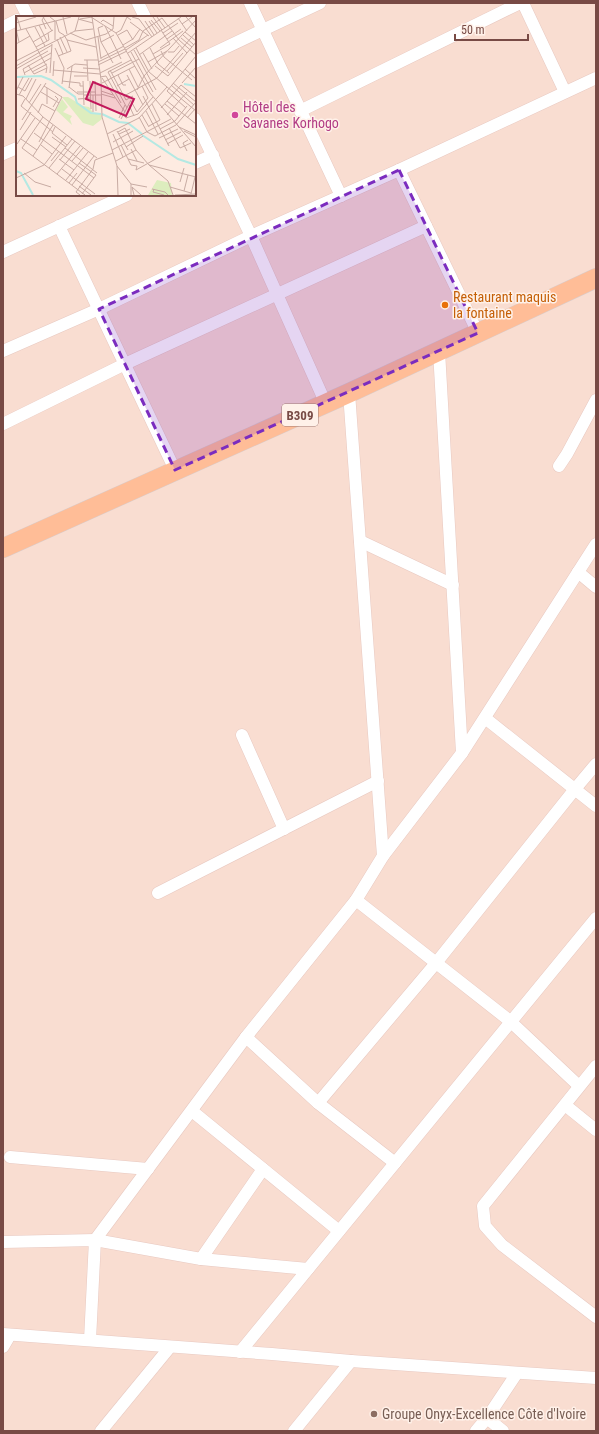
<svg xmlns="http://www.w3.org/2000/svg" width="599" height="1434" viewBox="0 0 599 1434" font-family="'Roboto Condensed',sans-serif">
<rect width="100%" height="100%" fill="#feebe1"/>
<path fill="#f9ddd1" fill-rule="evenodd" d="M3 3H596V1431H3ZM17 17H195V195H17Z"/>
<g fill="none" stroke-linecap="round" stroke-linejoin="round">
<g stroke="#e8c9c1" stroke-width="13">
<g id="street">
<path d="M21 3 28 17"/>
<path d="M138 3 145 17"/>
<path d="M250 3 341 196"/>
<path d="M523 3 565 92"/>
<path d="M3 27 17 20"/>
<path d="M195 62 320 3"/>
<path d="M300 111 520 3"/>
<path d="M195 119 251 236 326 404"/>
<path d="M3 154 17 148"/>
<path d="M195 163 213 155"/>
<path d="M399 170 478 333"/>
<path d="M59 226 175 470"/>
<path d="M3 252 127 195"/>
<path d="M3 351 99 309 251 236 399 170 596 78"/>
<path d="M439 351 462 753"/>
<path d="M349 393 383 856"/>
<path d="M3 424 125 364 426 226"/>
<path d="M559 466 567 454 596 400"/>
<path d="M360 541 453 585"/>
<path d="M578 572 596 587"/>
<path d="M485 718 596 806"/>
<path d="M242 735 284 829"/>
<path d="M158 893 378 781"/>
<path d="M356 900 510 1021 579 1086"/>
<path d="M246 1037 318 1103 395 1163"/>
<path d="M596 1066 483 1206 485 1226 502 1245 596 1317"/>
<path d="M318 1103 436 963 575 789 596 764"/>
<path d="M565 1105 596 1130"/>
<path d="M192 1111 339 1231"/>
<path d="M10 1157 148 1169"/>
<path d="M3 1242 95 1240 201 1259 308 1269"/>
<path d="M201 1259 263 1169"/>
<path d="M3 1334 272 1354 351 1361 596 1378"/>
<path d="M90 1340 95 1240 246 1037 356 900 383 856 462 753 596 544"/>
<path d="M3 1347 10 1335"/>
<path d="M240 1352 596 918"/>
<path d="M487 1418 503 1431"/>
<path d="M101 1431 170 1347"/>
<path d="M294 1431 351 1361"/>
<path d="M476 1431 487 1418 517 1373"/>
</g>
</g>
<g stroke="#d9cccb" stroke-width="20">
<path id="primary" d="M3 548 349 393 596 278"/>
</g>
<use href="#street" stroke="#fff" stroke-width="12"/>
<use href="#primary" stroke="#ffbd97" stroke-width="19"/>
</g>
<path fill="#7b2cbf" fill-opacity="0.2" stroke="#7b2cbf" stroke-width="3" stroke-dasharray="8 5" stroke-linejoin="round" d="M399 170 478 333 175 470 99 309Z"/>
<circle fill="#d1479c" stroke="#fff1e9" stroke-width="1.5" cx="235" cy="115" r="4"/>
<circle fill="#e8710a" stroke="#fff1e9" stroke-width="1.5" cx="445" cy="305" r="4"/>
<circle fill="#8d6e63" stroke="#fff1e9" stroke-width="1.5" cx="374" cy="1414" r="4"/>
<g text-anchor="middle" stroke-width="3" stroke-linejoin="round" paint-order="stroke">
<rect fill="#fff1e9" stroke="#a07c76" stroke-width="1" x="282" y="404" width="36" height="22" rx="3"/>
<g font-size="13" font-weight="bold" fill="#784a45">
<text x="300" y="420">B309</text>
</g>
<g font-size="14" fill="#b23c85" stroke="#fff1e9" text-anchor="start">
<text x="243" y="112">Hôtel des<tspan x="243" dy="16">Savanes Korhogo</tspan></text>
</g>
<g font-size="14" fill="#c56008" stroke="#fff1e9" text-anchor="start">
<text x="453" y="302">Restaurant maquis<tspan x="453" dy="16">la fontaine</tspan></text>
</g>
<g font-size="14" fill="#785e54" stroke="#fff1e9" text-anchor="start">
<text x="382" y="1419">Groupe Onyx-Excellence Côte d'Ivoire</text>
</g>
</g>
<g transform="translate(16 16)">
<rect width="180" height="180" fill="#feebe1"/>
<path d="M46 81H52L67 90 73 91 78 98H85L86 103 77 110 67 107ZM46 83 52 91 47 96 56 100 54 103 56 109 40 94ZM141 164 155 167 156 179H132Z" fill="#ddedbe"/>
<path fill="none" stroke="#b4e9e3" stroke-width="2" d="M0 61 25 60 35 64 59 81 61 87 75 97 85 98M168 68 180 70M86 98 103 106 112 107 126 118M126 119 162 143 180 149M0 155 5 157 17 179"/>
<path fill="none" stroke="#c8aba3" stroke-width="1" d="M1 1 5 14M27 1 36 15M28 1 26 4 30 13M34 1 39 5V24M47 1 51 18M75 1 100 17 134 77 180 131M76 1 85 63 86 101 101 150 102 179M116 1 123 3 136 21M137 1 146 14M141 1 149 12M170 1 180 12M162 2 171 15M62 3 77 7M64 3 76 1M135 4 144 15M40 5 43 16 48 19M129 5 138 19M133 5 141 17M85 6 87 4 97 10M114 6 133 20M0 7 20 1M166 8 176 1M23 9 31 25M152 9 163 24 180 39M87 10 82 12 85 26 97 47M89 10 105 43M19 11 29 30M0 13 3 26M10 13 31 51 30 57M0 15 55 1M59 15 77 13M127 15 146 2 152 10M169 16 180 25M54 17 70 24 90 18 97 13 98 1M100 17 105 14 111 1 115 4M147 17 162 7M48 19 51 24 80 31M102 19 111 14 117 24M167 19 178 29M44 21 51 36M82 21 85 43M157 22 171 37M165 22 176 31M41 23 47 38M151 23 165 13M17 26 37 14M85 26 98 19M0 28 14 20M107 29 117 23 124 13M20 31 33 24 32 17M39 32 48 52 46 68M109 32 123 24 127 15M120 32 133 56 180 95M134 32 142 48 153 57M144 32 167 15M110 34 132 19M118 34 140 74M145 35 148 41 176 64M115 36 128 60M152 36H158L163 30M112 37 165 1M127 37 136 53M137 38 154 28 145 14M123 39 156 15M42 40 55 35 51 24M85 42 108 30M68 44H82M71 44 72 65M0 45 59 15 63 1M82 46 109 33M132 46 151 35M12 49 18 58 31 52M82 49 111 35M0 50 36 29M139 50 152 60 180 26M67 52 83 53M0 53 32 35M51 53 59 48 71 49M113 53 122 71M169 53 180 63M37 54 84 58M94 54 110 84 117 80M151 55 167 37M16 56 31 48M8 57 35 42M34 57 36 28M84 57 106 46M96 57 123 43M9 59 7 53 35 37M102 59 107 69H110M111 59 127 89M37 60 38 45M58 60H71M128 60 137 76M84 61 90 60 105 87M86 62 109 96M46 65 64 67V70H67M67 65 68 89M74 65 75 93M79 65 80 95M86 67 119 50M166 67 180 51M155 69 178 89M101 70 113 63M2 71 9 75 16 62M53 71 62 78H68M53 72 56 50M121 74 128 60 180 4M0 75 7 61M85 75 97 79M25 76 43 87M61 76H80M0 78 7 80 27 101 81 142M85 78 99 82M3 79 13 62M68 79H85M77 79V96M108 80 141 62 180 16M127 80 153 130M9 83 5 90 37 116M10 83 20 63M62 83 74 82M115 85 121 96M151 85 180 108M13 87 25 68M31 88V72M149 88 163 100M113 89 118 100M37 91 42 83 39 80M111 92 92 56 115 44M145 92 165 69 180 81M170 92 151 75 180 40M130 95 142 118M121 96 132 82 126 70M22 97 26 88 39 95M122 98 137 81M108 99 110 102 122 98M126 99 133 111M151 99 171 76M27 101 6 132 69 179M123 101 131 116M103 102 109 89M171 102 180 92M105 103 115 84M6 104 30 67M133 110 144 104 136 88M39 111 36 117 51 129M163 111 180 119M153 112 159 123M144 113 159 105 171 90M4 114 15 96M101 115 112 134M168 115 180 121M102 116 109 112 120 134 133 149 180 161M131 116 139 120 160 109 180 86 157 67M18 117 78 162M91 118 123 102 151 71M97 118 107 141M103 118 114 113M36 121 50 131M143 122 162 113M5 123 21 134M159 123 164 132 175 127M149 124 165 116M23 126 46 81 28 70M97 126 117 115M1 128 19 102M151 128 167 119M25 129 36 138M105 129 115 149 121 150 120 154M110 131 127 120M49 132 81 157M115 133 121 145M96 134 155 103M171 135 167 127 172 124M17 140 37 109M43 143 58 154M112 143 128 147M44 144 59 125M35 145 43 135M56 145 67 132M100 145 120 134M63 147 80 159 66 178M133 149 152 165 157 179M101 150 115 168V179M33 152 56 123M46 153 79 178M120 154 145 140M8 157 19 166 35 171M41 158 64 130M0 162 28 149 50 120M50 164 72 136M164 166 168 152M53 167 61 157M115 168 131 171M56 169 78 140M63 170 75 179M154 171 175 177M136 173 149 176 152 179M138 173 137 176 148 179M168 175 172 159M175 178 179 161M64 179 60 176 77 153 79 144 97 137M118 179 116 171 125 179M159 179 180 178"/>
<path fill="#c2185b" fill-opacity="0.15" stroke="#c2185b" stroke-width="2" d="M77 66 118 83 110 100 70 83Z"/>
<rect width="180" height="180" fill="none" stroke="#784a45" stroke-width="2"/>
</g>
<rect width="599" height="1434" fill="none" stroke="#784a45" stroke-width="8"/>
<path d="M455 34v6h73v-6" fill="none" stroke="#784a45" stroke-width="2"/>
<text x="461" y="34" font-size="12" fill="#784a45" stroke="#fff1e9" stroke-width="3" paint-order="stroke">50 m</text>
</svg>
